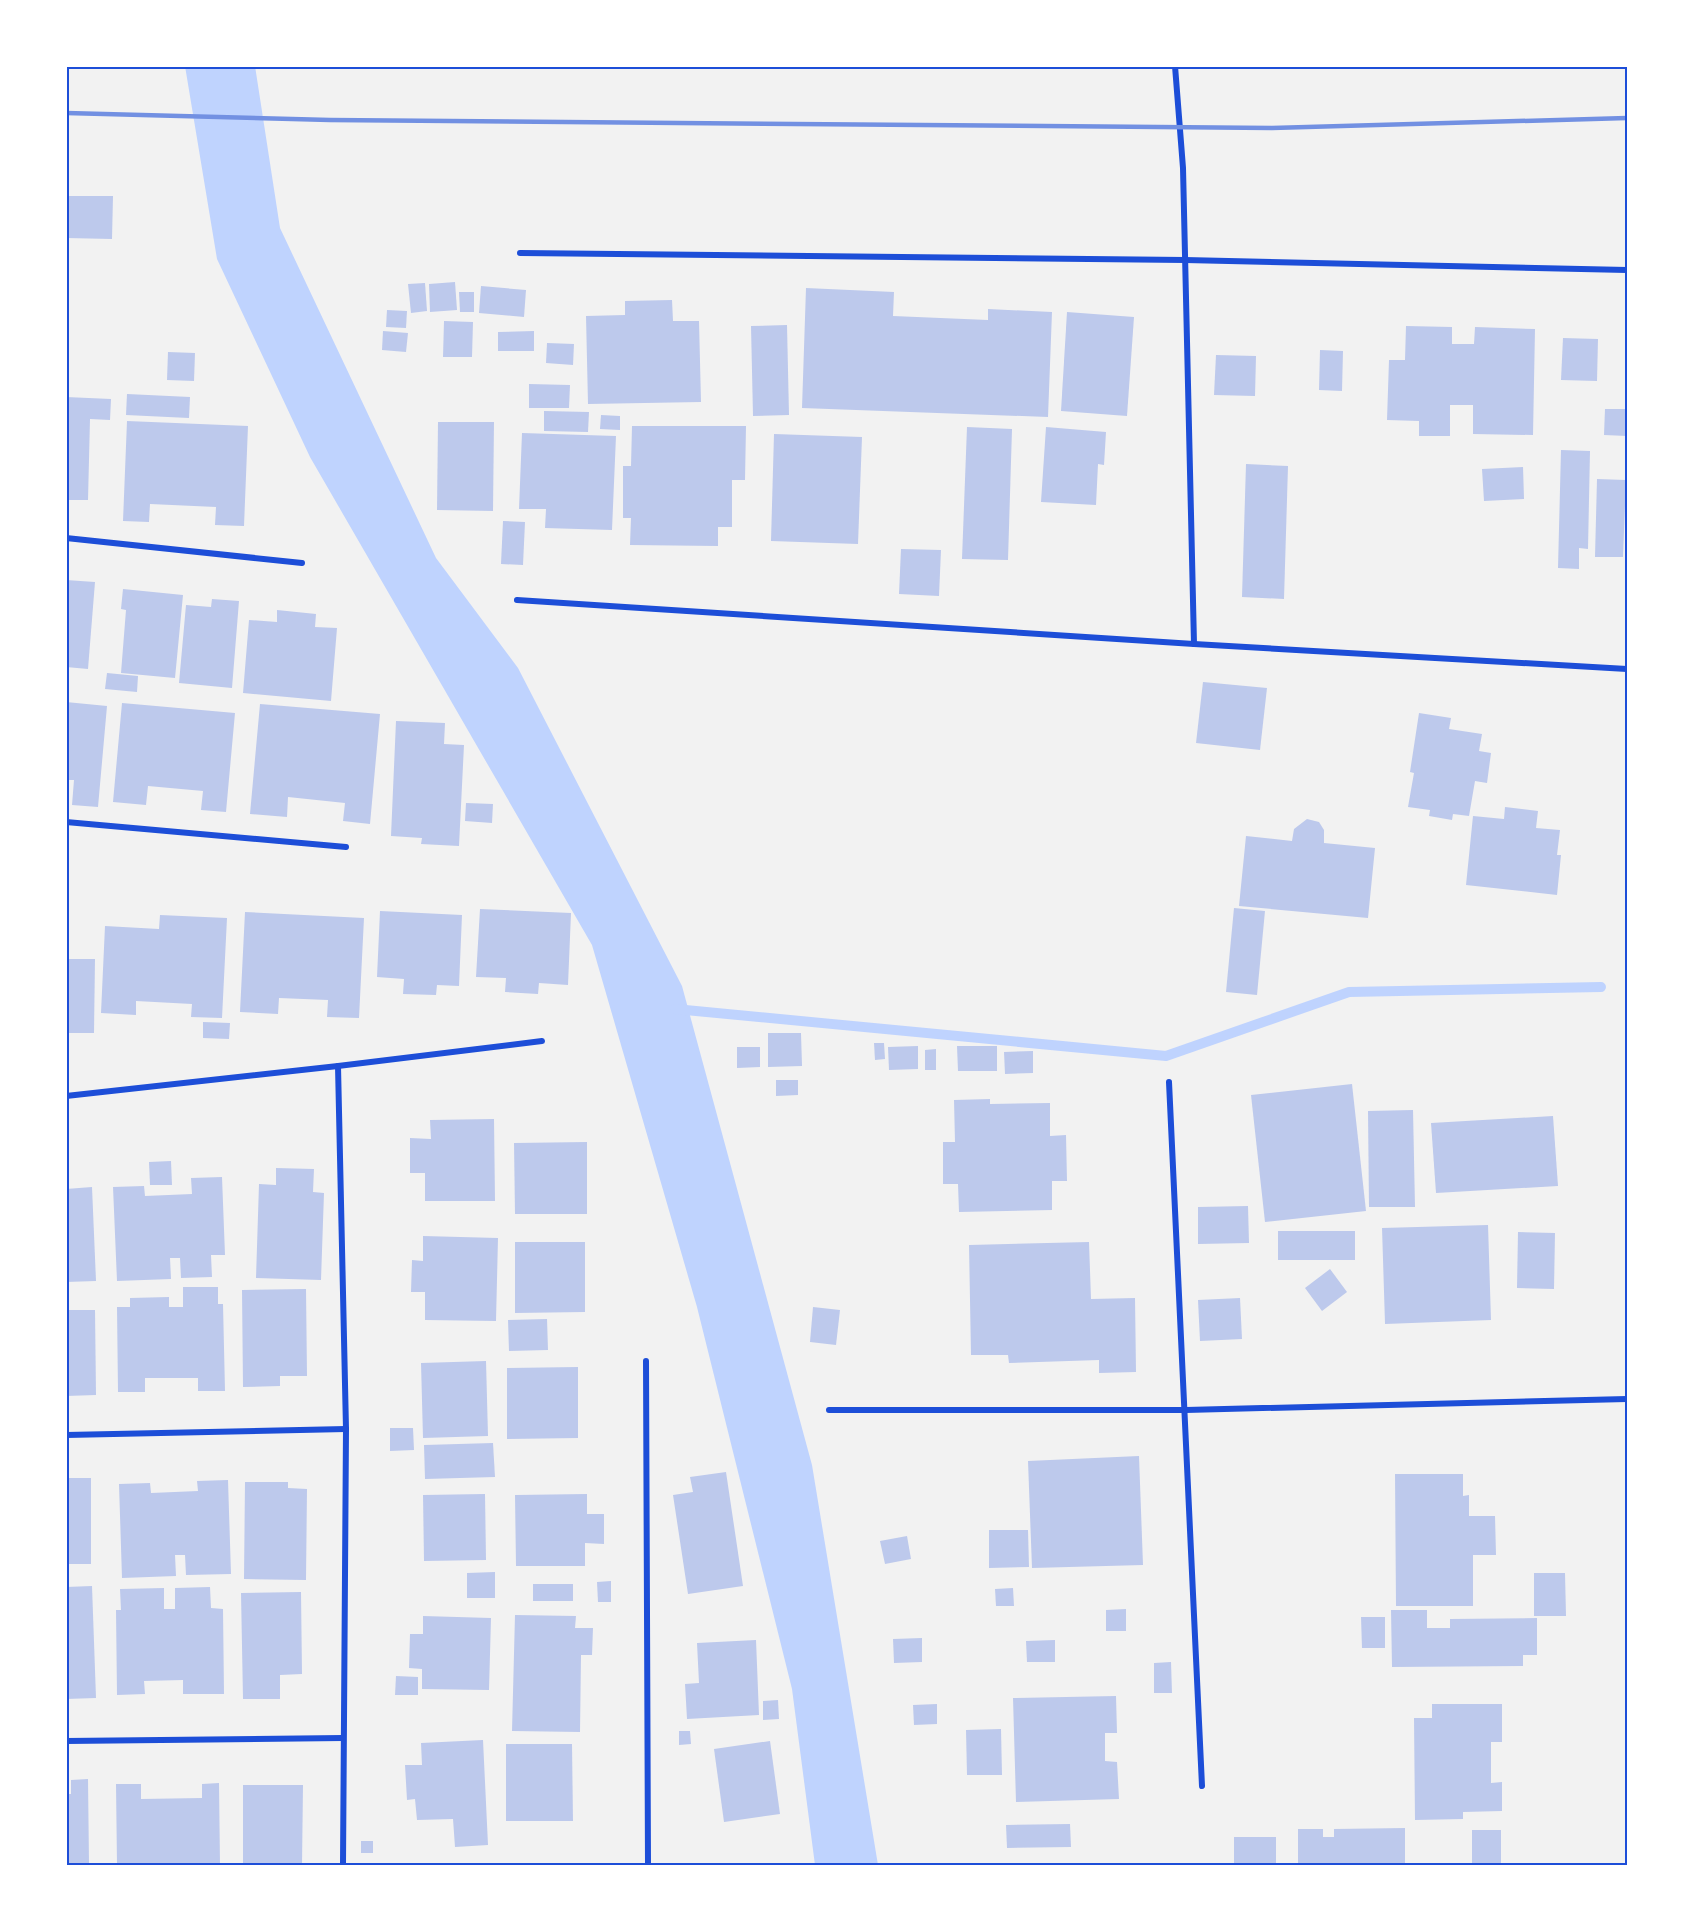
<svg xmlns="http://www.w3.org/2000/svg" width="1693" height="1931" viewBox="0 0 1693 1931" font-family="Inter,sans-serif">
<rect width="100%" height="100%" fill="#f2f2f2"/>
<path fill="#bfd3fe" d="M185 66H255L280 228 436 558 518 668 682 986 812 1465 878 1865H815L792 1689 697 1307 592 945 310 457 217 259Z"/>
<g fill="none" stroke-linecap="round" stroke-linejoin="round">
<path stroke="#bfd3fe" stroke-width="10" d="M675 1009 1166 1056 1349 992 1601 987"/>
</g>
<g fill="#bdc9ec">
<path d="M66 196H113L112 239 66 238Z"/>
<path d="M455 282 457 310 430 312 429 284Z"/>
<path d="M425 283 427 311 411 313 408 284Z"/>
<path d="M481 286 526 290 524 317 479 313Z"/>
<path d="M806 288 894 292 893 316 988 320V309L1052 312 1048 417 802 408Z"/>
<path d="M459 292H474V312H460Z"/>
<path d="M672 300 673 321H699L701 402 588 404 586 316 625 315V301Z"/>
<path d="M387 310 407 311 406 328 386 327Z"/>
<path d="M1067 312 1134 317 1127 416 1061 411Z"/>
<path d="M444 321 473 322 472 357H443Z"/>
<path d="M787 325 789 415 753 416 751 326Z"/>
<path d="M1406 326 1452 327V344H1474L1475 327 1535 329 1533 435 1473 434V405H1450V436H1419V421L1387 420 1389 360H1405Z"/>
<path d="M383 331 408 333 406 352 382 350Z"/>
<path d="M534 331V351H498V332Z"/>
<path d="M1563 338 1598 339 1597 381 1561 380Z"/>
<path d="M547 343 574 344 573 365 546 363Z"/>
<path d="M1320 350 1343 351 1342 391 1319 390Z"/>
<path d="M168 352 195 353 194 381 167 380Z"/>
<path d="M1216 355 1256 356 1255 396 1214 395Z"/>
<path d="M529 384 570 385 569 408H529Z"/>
<path d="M127 394 190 397 189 418 126 415Z"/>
<path d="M66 397 111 399 110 420 90 419 88 500H66Z"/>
<path d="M1605 409H1627V436L1604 435Z"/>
<path d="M544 411 589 412 588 432 544 431Z"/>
<path d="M601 415 620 416V430L600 429Z"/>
<path d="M127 421 248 426 244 526 215 525 216 507 150 504 149 522 123 521Z"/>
<path d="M438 422H494L493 511 437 510Z"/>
<path d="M632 426H746L745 480H732V527H718V546L630 545 631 518H623V466H631Z"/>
<path d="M967 427 1012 429 1008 560 962 559Z"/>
<path d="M1046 427 1106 432 1104 465 1098 464 1096 505 1041 502Z"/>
<path d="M522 433 616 436 612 530 545 528 546 509H519Z"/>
<path d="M774 434 862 437 858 544 771 541Z"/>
<path d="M1561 450 1590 451 1588 549 1579 548V569L1558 568Z"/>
<path d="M1246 464 1288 466 1284 599 1242 597Z"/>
<path d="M1523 467 1524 499 1484 501 1482 469Z"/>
<path d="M1597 479 1626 480 1623 557H1595Z"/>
<path d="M503 521 525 522 523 565 501 564Z"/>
<path d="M901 549 941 550 939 596 899 594Z"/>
<path d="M66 580 95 582 88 669 66 667Z"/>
<path d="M123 589 183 595 175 678 121 673 126 610 121 609Z"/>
<path d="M212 599 239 601 232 688 179 683 186 605 211 607Z"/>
<path d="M277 610 316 614 315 627 337 628 331 701 243 693 249 620 277 622Z"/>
<path d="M107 673 138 676 137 692 105 689Z"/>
<path d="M1203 682 1267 688 1260 750 1196 743Z"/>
<path d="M66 702 107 706 98 807 72 805 74 780H66Z"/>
<path d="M122 703 235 713 226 812 201 810 203 791 148 786 146 805 113 802Z"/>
<path d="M260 704 380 714 370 824 343 821 345 803 288 797 287 817 250 814Z"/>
<path d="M1419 713 1451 718 1449 729 1482 734 1479 751 1491 753 1487 783 1475 781 1469 816 1453 814 1452 820 1429 816 1430 810 1408 807 1414 773 1410 772Z"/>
<path d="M396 721 445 723 444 744 464 745 459 846 421 844 422 838 391 836Z"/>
<path d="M466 803 493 804 492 823 465 821Z"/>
<path d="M1505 807 1538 811 1536 828 1560 830 1557 855H1561L1557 895 1466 885 1473 816 1504 819Z"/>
<path d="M1307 819 1319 822 1324 830V843L1375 848 1368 918 1239 906 1246 836 1292 841 1294 829Z"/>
<path d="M1234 908 1265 911 1257 995 1226 992Z"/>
<path d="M480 909 571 913 568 985 539 983 538 994 505 992 506 978 476 977Z"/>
<path d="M380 911 462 915 459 986 437 985 436 995 403 994 404 979 377 977Z"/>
<path d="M245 912 364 918 359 1018 327 1017 328 1000 279 998 278 1014 240 1012Z"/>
<path d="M160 915 227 918 222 1018 191 1017 192 1004 136 1001V1015L101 1013 105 926 159 929Z"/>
<path d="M66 959H95L94 1033H66Z"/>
<path d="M203 1022 230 1023 229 1039 203 1038Z"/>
<path d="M768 1033H801L802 1066 768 1067Z"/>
<path d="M874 1043H884L885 1059 875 1060Z"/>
<path d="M918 1046V1069L889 1070 888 1047Z"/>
<path d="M957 1046H997V1071H958Z"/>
<path d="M737 1047H760V1067L737 1068Z"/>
<path d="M936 1049V1070H925V1050Z"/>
<path d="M1033 1051V1073L1005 1074 1004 1052Z"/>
<path d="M776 1080H798V1095L776 1096Z"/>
<path d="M1352 1084 1366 1211 1265 1222 1251 1095Z"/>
<path d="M990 1099V1104L1050 1103V1136L1066 1135 1067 1181H1052V1210L959 1212 958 1184H943V1142H955L954 1100Z"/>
<path d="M1413 1110 1415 1207H1369L1368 1111Z"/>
<path d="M1553 1116 1558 1186 1436 1193 1431 1123Z"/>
<path d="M494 1119 495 1201H425V1173H410V1138L431 1139 430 1120Z"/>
<path d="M587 1142V1214H515L514 1143Z"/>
<path d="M171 1161 172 1185H150L149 1162Z"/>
<path d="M276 1168 314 1169 313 1192 324 1193 321 1280 256 1278 259 1184 276 1185Z"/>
<path d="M222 1177 225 1255H211L212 1277 181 1278 180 1258H170L171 1279 117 1281 113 1187 144 1186 145 1196 192 1194 191 1178Z"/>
<path d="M92 1187 96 1281 66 1282V1189Z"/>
<path d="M1248 1206 1249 1243 1198 1244V1207Z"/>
<path d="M1488 1225 1491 1320 1385 1324 1382 1228Z"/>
<rect x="1278" y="1231" width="77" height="29"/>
<path d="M1518 1232 1555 1233 1554 1289 1517 1288Z"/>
<path d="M423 1236 498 1238 496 1321 425 1320V1292H411L412 1260 423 1261Z"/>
<path d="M515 1242H585V1312L515 1313Z"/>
<path d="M1089 1242 1091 1299 1135 1298 1136 1372 1099 1373V1360L1009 1363 1008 1355H971L969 1245Z"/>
<path d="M1330 1269 1347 1292 1322 1311 1305 1288Z"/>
<path d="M183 1287H218V1304H223L225 1391H198V1378H145V1392H118L117 1307H130V1298L169 1297V1307H183Z"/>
<path d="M306 1289 307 1376H280V1386L243 1387 242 1290Z"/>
<path d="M1240 1298 1242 1339 1200 1341 1198 1300Z"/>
<path d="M813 1307 840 1310 836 1345 810 1342Z"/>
<path d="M66 1310H95L96 1395 66 1396Z"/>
<path d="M547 1319 548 1350 509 1351 508 1320Z"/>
<path d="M486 1361 488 1436 423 1438 421 1363Z"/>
<path d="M578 1367V1438L507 1439V1368Z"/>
<path d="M390 1428H413L414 1450 390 1451Z"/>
<path d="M493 1443 495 1477 425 1479 424 1445Z"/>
<path d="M1139 1456 1143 1565 1032 1568 1028 1461Z"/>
<path d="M726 1472 743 1586 688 1594 673 1495 693 1492 690 1477Z"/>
<path d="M1395 1474H1463V1496L1469 1495V1516H1495L1496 1555H1473V1606H1396Z"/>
<rect x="66" y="1478" width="25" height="86"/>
<path d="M228 1480 231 1574 186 1575 185 1555H175L176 1576 122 1578 119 1484 150 1483 151 1493 198 1491 197 1481Z"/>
<path d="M245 1482H288V1488L307 1489 306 1580 244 1579Z"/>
<path d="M485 1494 486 1560 424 1561 423 1495Z"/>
<path d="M587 1494V1514H604V1544L585 1543V1566H516L515 1495Z"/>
<path d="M989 1530H1028L1029 1567 989 1568Z"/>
<path d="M907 1536 911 1559 885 1564 880 1541Z"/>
<path d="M495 1572V1598H467V1573Z"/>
<path d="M1534 1573H1565L1566 1616H1534Z"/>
<path d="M611 1581V1602H598L597 1582Z"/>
<rect x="533" y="1584" width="40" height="17"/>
<path d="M92 1586 96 1698 66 1699V1587Z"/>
<path d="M210 1587 211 1608 223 1609 224 1694H183V1680L144 1681 145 1694 117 1695 116 1610H121L120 1589 164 1588V1609H175V1588Z"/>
<path d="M1013 1588 1014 1606H996L995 1589Z"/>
<path d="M301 1592 302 1674 280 1675V1699H243L241 1593Z"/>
<path d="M1126 1609V1631H1106V1610Z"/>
<path d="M1391 1610H1427V1628H1450V1619L1537 1618V1655H1523V1666L1392 1667Z"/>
<path d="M515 1615 576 1616 575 1628H593L592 1655H581L580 1732 512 1731Z"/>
<path d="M423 1616 491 1618 489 1690 422 1689V1669L409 1668 410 1634H423Z"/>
<path d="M1361 1617H1385V1648H1362Z"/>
<path d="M922 1638V1662L894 1663 893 1639Z"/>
<path d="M756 1640 759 1715 687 1719 685 1684 699 1683 697 1643Z"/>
<path d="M1055 1640V1662H1027L1026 1641Z"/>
<path d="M1171 1662 1172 1693H1154V1663Z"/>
<path d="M396 1676 418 1677V1695H395Z"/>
<path d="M1116 1696 1117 1733H1105V1761L1117 1762 1119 1799 1016 1802 1013 1698Z"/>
<path d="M778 1700 779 1719 763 1720V1701Z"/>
<path d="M937 1704V1724L914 1725 913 1705Z"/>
<path d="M1432 1704H1502V1742H1491V1783L1502 1782V1811L1463 1812V1819L1415 1820 1414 1718H1432Z"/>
<path d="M1001 1729 1002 1775H967L966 1730Z"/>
<path d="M679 1731H690L691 1744 679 1745Z"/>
<path d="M483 1740 488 1845 455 1847 453 1819 417 1820 415 1799 407 1800 405 1765H422L421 1743Z"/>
<path d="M770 1741 780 1814 724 1822 714 1749Z"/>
<path d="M506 1744H572L573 1821H506Z"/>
<path d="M88 1779 89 1864 66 1865V1794H71V1780Z"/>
<path d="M219 1783 220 1865H117L116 1784H141V1799L202 1798V1784Z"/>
<path d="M243 1785H303L302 1865H243Z"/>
<path d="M1070 1824 1071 1847 1007 1848 1006 1825Z"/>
<path d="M1405 1828V1865H1298V1829H1323V1837H1334V1829Z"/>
<rect x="1472" y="1830" width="29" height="35"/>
<rect x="1234" y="1837" width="42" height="28"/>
<rect x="361" y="1841" width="12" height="12"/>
</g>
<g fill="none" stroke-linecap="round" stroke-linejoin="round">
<g stroke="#1d4ed8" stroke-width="6">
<path d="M1175 66 1183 168 1194 644"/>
<path d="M520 253 1185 260 1627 270"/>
<path d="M66 538 302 563"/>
<path d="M517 600 1194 644 1627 669"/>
<path d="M66 822 346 847"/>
<path d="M338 1066 346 1429 343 1865"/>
<path d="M1169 1082 1202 1786"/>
<path d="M66 1096 338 1066 542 1041"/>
<path d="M646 1361 648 1865"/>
<path d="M829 1410H1186L1627 1399"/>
<path d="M66 1435 346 1429"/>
<path d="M66 1741 343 1738"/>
</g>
<path stroke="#7290e2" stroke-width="4.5" d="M66 113 330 120 1272 128 1627 118"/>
</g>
<rect width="1693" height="1931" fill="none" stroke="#ffffff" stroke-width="135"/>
<rect x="68" y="68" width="1558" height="1796" fill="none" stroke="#1d4ed8" stroke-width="2"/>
</svg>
